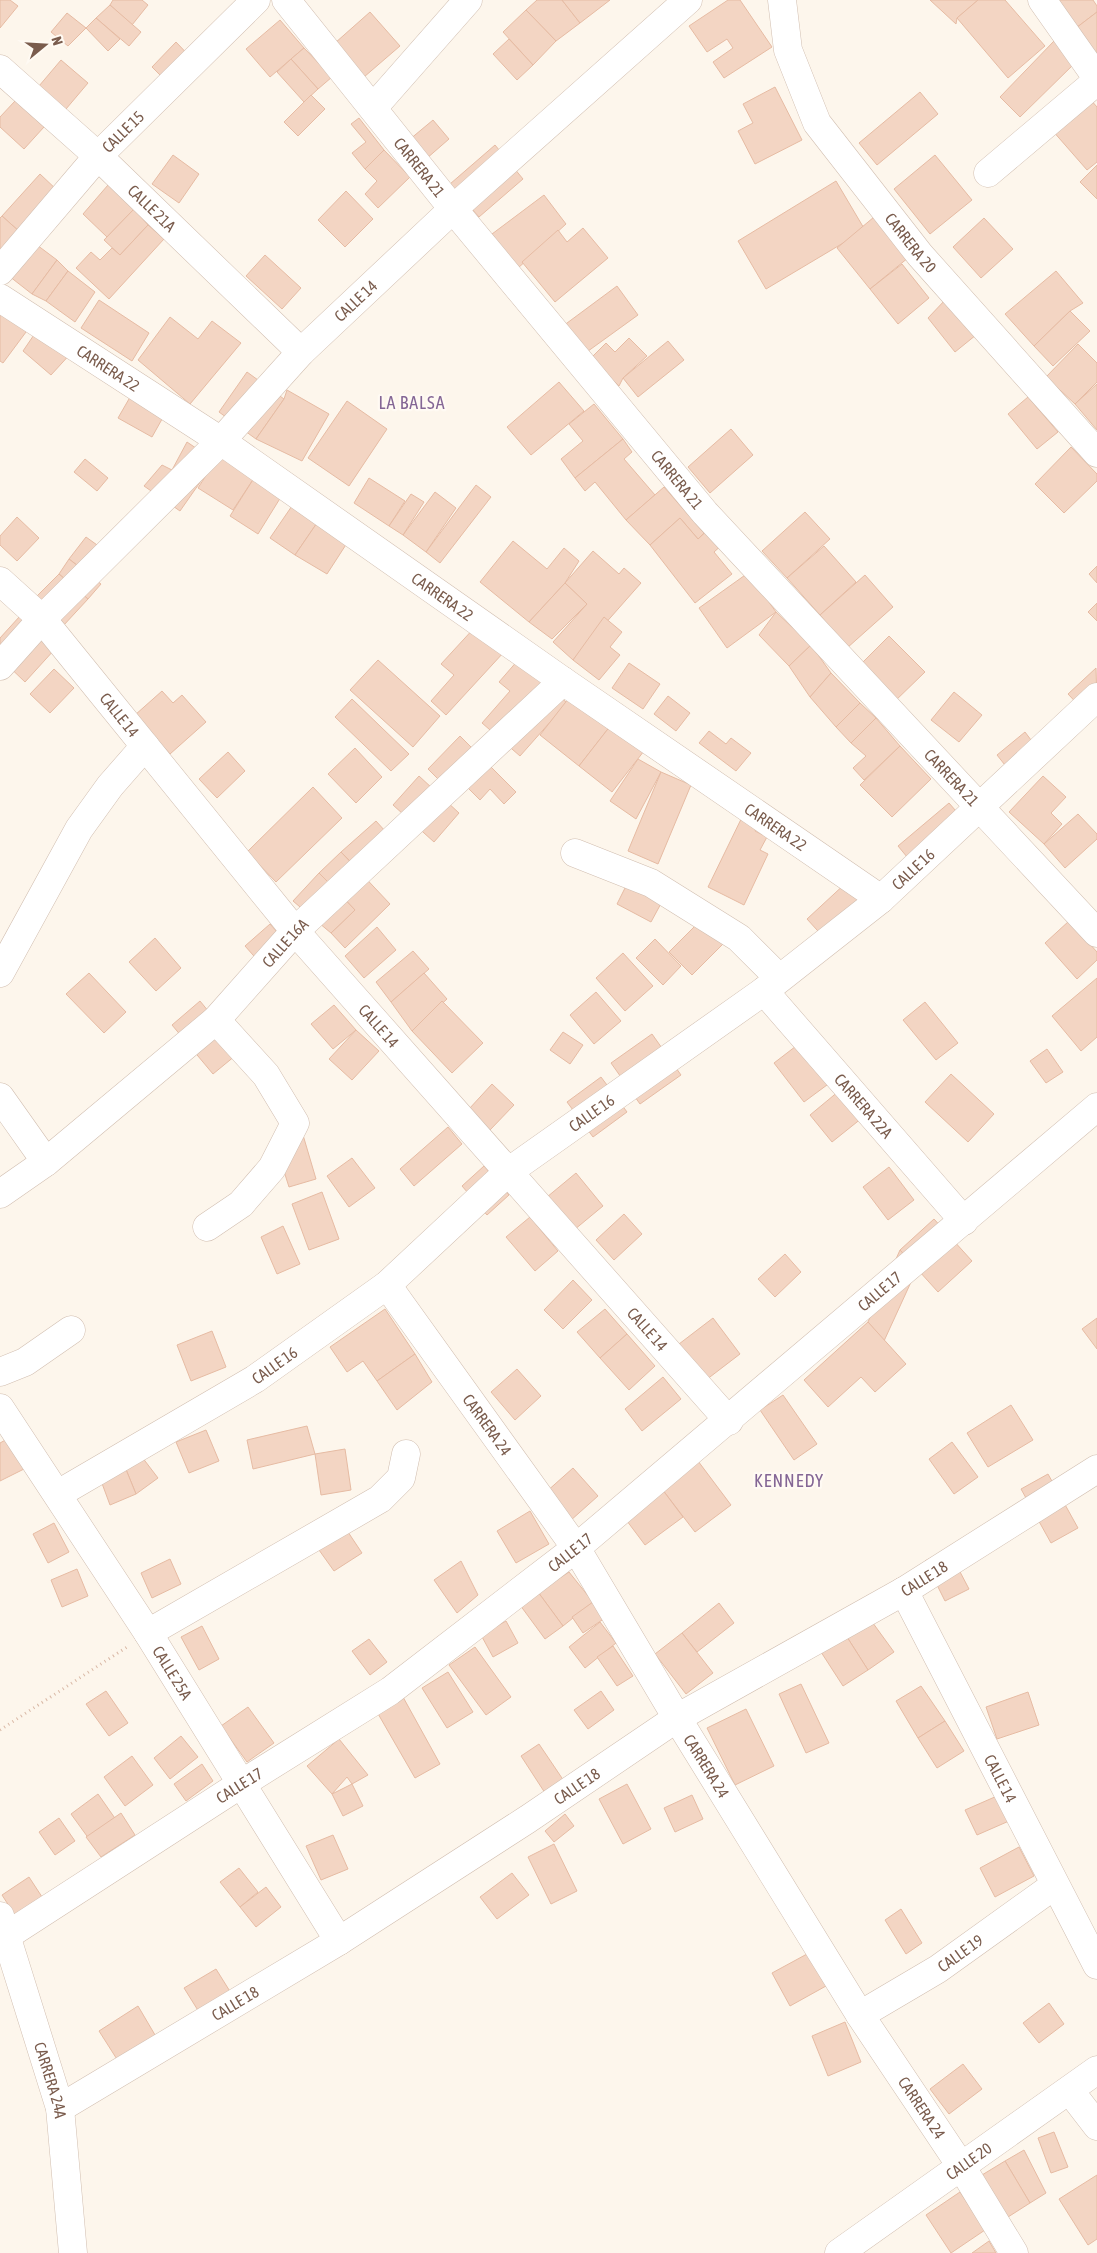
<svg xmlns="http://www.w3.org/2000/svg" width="1097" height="2253" viewBox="0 0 1097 2253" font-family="'Asap Condensed',sans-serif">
<rect width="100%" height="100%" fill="#fdf6ec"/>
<g fill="#f3d5c3" stroke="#e6bba3">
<path d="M0 0H10L18 6 0 28Z"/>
<path d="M113 0H142L148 5 132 25 110 5Z"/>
<path d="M537 0H562L580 23 556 41 526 10Z"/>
<path d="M562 0H610L580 23Z"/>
<path d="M728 0H740L772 47 724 78 713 62 733 48 727 39 707 52 689 26Z"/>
<path d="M930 0H978L957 18 956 24Z"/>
<path d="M978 0H1005L1045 46 1008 78 957 18Z"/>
<path d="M1055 0H1093L1097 6V12L1076 28Z"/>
<path d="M110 5 141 32 129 46 96 18Z"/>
<path d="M526 10 556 41 533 65 503 32Z"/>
<path d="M370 12 400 46 364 77 335 43Z"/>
<path d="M1097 12V54L1076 28Z"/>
<path d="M67 13 86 28 68 46 51 32Z"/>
<path d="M96 18 120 39 108 51 86 28Z"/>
<path d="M280 20 304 48 270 77 246 49Z"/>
<path d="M509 39 533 65 517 80 493 54Z"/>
<path d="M1054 41 1076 62 1020 117 1000 97Z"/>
<path d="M176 42 197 64 173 88 152 67Z"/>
<path d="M304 48 332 77 318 89 291 59Z"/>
<path d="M291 59 318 89 304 102 277 72Z"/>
<path d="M61 60 88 83 66 109 39 86Z"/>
<path d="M1075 82 1097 107V162L1087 170 1038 114Z"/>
<path d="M775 87 802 140 755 164 738 131 753 123 743 104Z"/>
<path d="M920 92 938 114 877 165 859 143Z"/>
<path d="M311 95 325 109 298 136 284 122Z"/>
<path d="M15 101 44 127 24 149 0 127V117Z"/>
<path d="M359 118 384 150 365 169 352 153 366 142 351 124Z"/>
<path d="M433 120 449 139 426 159 409 140Z"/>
<path d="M495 145 523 179 479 217 450 184Z"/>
<path d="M384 150 410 177 378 208 365 194 377 181 365 169Z"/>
<path d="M173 155 199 174 179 203 152 184Z"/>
<path d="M935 155 972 200 930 234 894 189Z"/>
<path d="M1097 165V199L1080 182Z"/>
<path d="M40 174 58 191 21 233 2 216Z"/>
<path d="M836 181 865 230 766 289 738 241Z"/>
<path d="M108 185 134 209 107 237 83 214Z"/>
<path d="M346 191 373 219 345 247 318 220Z"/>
<path d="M544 195 566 224 517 269 492 234Z"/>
<path d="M134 209 148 225 120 255 104 240Z"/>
<path d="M880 212 914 253 870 289 837 248Z"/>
<path d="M2 216 21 233 57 260 32 294 0 269V218Z"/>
<path d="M984 218 1013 249 981 278 953 247Z"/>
<path d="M148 225 164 239 109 299 76 268 91 252 100 260 112 248 120 255Z"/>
<path d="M583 228 608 258 555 302 522 262 558 230 567 242Z"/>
<path d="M265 255 301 288 282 309 246 276Z"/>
<path d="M57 260 68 271 46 301 32 294Z"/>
<path d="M902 264 929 298 898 324 870 289Z"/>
<path d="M68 271 95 292 75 322 46 301Z"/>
<path d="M1056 271 1083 303 1070 311 1034 346 1005 314Z"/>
<path d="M617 286 638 315 584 354 563 326Z"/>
<path d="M946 299 976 335 955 352 928 318Z"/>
<path d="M99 300 149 333 132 361 81 328Z"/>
<path d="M0 306 29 328 3 363 0 361Z"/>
<path d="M1070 311 1090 331 1053 366 1034 346Z"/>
<path d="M170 317 198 339 212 321 241 343 190 404 138 360Z"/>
<path d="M40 326 73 351 51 375 23 351Z"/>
<path d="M629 338 647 356 623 378 619 386 591 358 606 343 615 352Z"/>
<path d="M668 341 684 360 638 397 623 378Z"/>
<path d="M1078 344 1097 363V382L1075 404 1046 377Z"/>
<path d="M247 372 284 399 256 439 219 412Z"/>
<path d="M559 382 584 411 531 455 507 427Z"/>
<path d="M1097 384V430L1075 404Z"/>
<path d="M287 390 329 414 302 461 256 439 284 399Z"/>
<path d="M133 392 166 412 152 437 118 418Z"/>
<path d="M1028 397 1058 432 1037 449 1008 414Z"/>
<path d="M347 401 387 429 349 486 308 458Z"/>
<path d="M594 404 623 439 575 478 561 459 583 441 569 424Z"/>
<path d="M731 429 753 455 710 493 688 467Z"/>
<path d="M623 439 632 452 624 459 655 495 626 520 595 482 585 491 575 478Z"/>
<path d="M187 442 215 461 180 511 144 486 162 465 172 470Z"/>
<path d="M224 447 256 475 233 510 198 488Z"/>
<path d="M1071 447 1097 474V481L1064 513 1035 484Z"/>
<path d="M85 459 108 478 97 491 74 472Z"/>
<path d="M256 475 284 492 258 534 230 516Z"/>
<path d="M369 478 405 501 389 526 354 503Z"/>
<path d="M476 485 491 497 440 563 426 552Z"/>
<path d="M664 487 704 533 698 539 680 518 650 545 626 520Z"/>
<path d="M435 492 456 508 426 552 403 535Z"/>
<path d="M411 494 424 502 403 535 389 526Z"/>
<path d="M294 503 319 520 295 555 270 538Z"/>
<path d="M805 512 830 539 787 578 762 551Z"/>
<path d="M17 517 39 538 17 561 0 545V536Z"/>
<path d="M680 518 698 539 710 528 723 544 714 552 732 574 695 603 650 545Z"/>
<path d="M319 520 349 540 327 574 295 555Z"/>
<path d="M86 537 111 555 94 578 69 559Z"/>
<path d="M513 541 547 569 564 548 579 561 565 583 529 622 480 582Z"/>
<path d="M824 546 856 582 820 615 787 578Z"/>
<path d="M593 551 619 574 624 568 641 583 573 660 553 642 587 604 565 583Z"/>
<path d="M69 559 101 584 88 599 59 574Z"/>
<path d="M1097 566V583L1089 574Z"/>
<path d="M748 573 776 612 727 648 699 608Z"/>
<path d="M59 574 88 599 63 626 36 597Z"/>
<path d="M865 575 893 607 847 648 820 615Z"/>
<path d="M565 583 587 604 552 639 529 622Z"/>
<path d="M1097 603V621L1088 612Z"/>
<path d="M776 612 811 645 789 666 759 635Z"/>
<path d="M20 616 55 649 25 682 0 658V638Z"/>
<path d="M604 617 622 632 610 647 620 655 599 680 573 660Z"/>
<path d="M476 626 504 652 446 715 431 701 454 675 441 664Z"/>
<path d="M889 636 925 672 892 704 857 668Z"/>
<path d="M811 645 831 673 810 697 789 666Z"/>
<path d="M519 659 567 703 520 756 482 723 510 691 499 682Z"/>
<path d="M378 660 440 716 413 747 350 690Z"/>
<path d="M629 663 660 684 643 709 612 688Z"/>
<path d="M1096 668 1097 704 1087 714 1068 694Z"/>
<path d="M54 669 74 688 50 713 30 694Z"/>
<path d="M831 673 860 703 836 727 810 697Z"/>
<path d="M162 691 173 703 182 695 206 722 170 754 135 715Z"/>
<path d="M954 692 982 715 959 742 931 720Z"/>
<path d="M572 694 611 725 579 766 540 735Z"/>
<path d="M668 696 690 713 676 731 654 714Z"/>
<path d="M352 699 409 754 391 771 335 717Z"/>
<path d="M860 703 876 718 851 743 836 727Z"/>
<path d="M876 718 900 746 864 780 853 768 866 756 851 743Z"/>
<path d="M611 725 644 751 612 792 579 766Z"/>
<path d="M709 731 726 744 731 738 751 753 736 771 699 743Z"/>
<path d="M1042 731 1020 784 997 755 1025 732 1031 740Z"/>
<path d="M460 736 516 792 504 804 490 789 480 800 465 785 455 796 428 769Z"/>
<path d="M900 746 931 779 892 817 860 785Z"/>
<path d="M355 748 382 777 356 803 328 774Z"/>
<path d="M228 752 245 771 217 798 199 779Z"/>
<path d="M638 759 661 772 636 819 610 801Z"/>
<path d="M661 772 691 785 658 864 628 851Z"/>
<path d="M419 776 459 813 434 842 393 805Z"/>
<path d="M1043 776 1066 797 1051 813 1062 824 1044 844 1009 812Z"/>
<path d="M313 787 342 818 276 882 247 852Z"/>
<path d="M949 803 969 826 917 869 898 846Z"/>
<path d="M746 809 762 816 755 831 767 837 760 850 768 854 744 905 708 887Z"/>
<path d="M1078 814 1097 834V839L1065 868 1044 844Z"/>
<path d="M376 821 395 842 361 872 341 852Z"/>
<path d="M341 852 390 904 345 948 331 933 355 910 319 873Z"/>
<path d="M861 869 881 891 827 941 807 919Z"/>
<path d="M319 873 338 892 313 918 293 901Z"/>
<path d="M629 880 664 898 651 922 617 904Z"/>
<path d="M338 892 355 910 331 933 313 918Z"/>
<path d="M704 917 727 940 692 975 669 952Z"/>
<path d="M1069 921 1097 952V960L1077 979 1045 943Z"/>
<path d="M270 924 293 950 269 973 245 946Z"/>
<path d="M377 927 396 950 364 978 345 956Z"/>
<path d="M155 938 181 968 156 991 129 962Z"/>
<path d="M655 939 681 966 663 985 636 958Z"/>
<path d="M413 951 429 969 391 1002 376 982Z"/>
<path d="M623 953 653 986 625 1011 596 978Z"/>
<path d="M89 973 126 1012 104 1033 66 994Z"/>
<path d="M424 973 447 999 412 1031 391 1002Z"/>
<path d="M1097 978V1037L1081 1051 1052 1016Z"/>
<path d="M596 992 621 1021 594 1044 570 1015Z"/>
<path d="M200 1001 241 1051 213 1074 172 1025Z"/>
<path d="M442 1001 483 1043 452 1073 412 1031Z"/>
<path d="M925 1002 958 1043 936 1060 903 1020Z"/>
<path d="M334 1005 356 1030 333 1049 311 1024Z"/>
<path d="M356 1030 379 1051 352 1080 329 1059Z"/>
<path d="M563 1032 583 1045 570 1064 550 1050Z"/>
<path d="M652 1034 681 1075 640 1104 611 1063Z"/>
<path d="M800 1043 831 1082 804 1102 774 1063Z"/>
<path d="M1047 1049 1063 1072 1046 1083 1030 1061Z"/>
<path d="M951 1074 994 1114 968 1142 925 1102Z"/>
<path d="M601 1077 627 1112 593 1137 567 1102Z"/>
<path d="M492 1084 514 1105 490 1130 469 1109Z"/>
<path d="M845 1086 867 1114 832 1142 810 1115Z"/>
<path d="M448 1127 462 1144 414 1186 400 1169Z"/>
<path d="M303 1135 316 1179 289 1187 275 1143Z"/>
<path d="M352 1158 375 1188 349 1207 327 1176Z"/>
<path d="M484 1166 509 1195 487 1215 462 1186Z"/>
<path d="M889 1167 914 1200 888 1220 863 1187Z"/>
<path d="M576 1173 603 1206 574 1230 547 1197Z"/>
<path d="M322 1192 339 1239 309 1250 292 1204Z"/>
<path d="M624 1214 642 1234 614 1260 596 1240Z"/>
<path d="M530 1217 558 1251 535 1271 506 1237Z"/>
<path d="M934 1219 972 1261 938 1292 900 1250Z"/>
<path d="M283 1226 300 1264 277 1274 261 1237Z"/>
<path d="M900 1250 917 1269 884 1341 868 1322Z"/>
<path d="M785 1254 801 1272 775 1297 758 1279Z"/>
<path d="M573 1280 592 1300 563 1329 544 1310Z"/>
<path d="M385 1309 415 1354 377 1381 363 1361 347 1372 330 1347Z"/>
<path d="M605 1309 627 1334 600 1358 577 1332Z"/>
<path d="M713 1318 740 1354 706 1380 679 1344Z"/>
<path d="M1097 1318V1349L1082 1329Z"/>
<path d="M868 1322 906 1364 875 1392 861 1377 828 1407 804 1380Z"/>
<path d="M212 1331 226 1367 191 1381 177 1345Z"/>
<path d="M627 1334 655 1366 629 1390 600 1358Z"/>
<path d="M415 1354 432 1382 397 1410 377 1381Z"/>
<path d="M517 1369 541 1396 515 1420 491 1392Z"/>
<path d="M663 1377 681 1399 642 1431 625 1409Z"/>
<path d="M783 1395 817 1444 794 1460 760 1410Z"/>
<path d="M1011 1405 1033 1440 988 1467 967 1433Z"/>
<path d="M307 1426 315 1454 253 1469 247 1440Z"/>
<path d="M206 1430 219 1461 189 1473 176 1442Z"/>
<path d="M9 1438 24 1469 0 1481V1443Z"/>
<path d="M952 1442 978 1477 954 1494 929 1459Z"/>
<path d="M345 1449 351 1490 321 1495 315 1454Z"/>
<path d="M142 1457 158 1478 136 1494 125 1467Z"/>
<path d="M698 1461 731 1505 695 1532 662 1489Z"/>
<path d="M125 1467 136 1494 110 1505 100 1478Z"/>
<path d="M573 1468 598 1496 570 1521 545 1493Z"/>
<path d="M1048 1474 1078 1528 1051 1543 1021 1489Z"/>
<path d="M662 1489 683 1517 645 1545 624 1517Z"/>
<path d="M530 1511 549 1544 516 1563 497 1531Z"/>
<path d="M54 1523 69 1552 48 1563 33 1534Z"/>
<path d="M344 1526 362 1553 334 1571 314 1543Z"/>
<path d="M948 1549 969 1589 945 1601 925 1561Z"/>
<path d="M170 1559 181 1584 152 1598 141 1573Z"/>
<path d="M461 1561 478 1595 457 1613 434 1580Z"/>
<path d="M77 1569 88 1596 62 1607 51 1580Z"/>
<path d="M569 1572 593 1602 563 1626 538 1592Z"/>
<path d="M538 1592 563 1626 545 1639 520 1605Z"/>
<path d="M593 1602 605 1618 583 1633 572 1617Z"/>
<path d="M719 1603 734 1623 697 1652 682 1633Z"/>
<path d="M870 1619 894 1652 868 1670 847 1637Z"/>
<path d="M506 1621 518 1643 493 1657 481 1635Z"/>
<path d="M600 1622 616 1643 585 1668 569 1647Z"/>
<path d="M202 1626 219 1659 199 1670 181 1637Z"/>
<path d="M682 1633 713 1673 686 1694 655 1654Z"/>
<path d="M847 1637 868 1670 843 1686 821 1652Z"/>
<path d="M369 1639 387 1662 370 1675 352 1651Z"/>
<path d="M613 1646 633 1676 617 1686 597 1657Z"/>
<path d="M475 1647 511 1697 486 1715 449 1665Z"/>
<path d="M448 1672 473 1712 447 1728 422 1688Z"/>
<path d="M801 1684 829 1743 806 1753 779 1694Z"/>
<path d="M921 1686 945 1721 918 1738 896 1701Z"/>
<path d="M106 1691 128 1723 109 1736 86 1704Z"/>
<path d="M601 1691 614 1710 588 1729 574 1710Z"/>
<path d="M1028 1692 1039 1725 997 1739 986 1707Z"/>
<path d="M403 1697 440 1764 415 1778 377 1712Z"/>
<path d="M248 1707 274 1743 247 1762 221 1726Z"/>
<path d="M746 1709 774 1766 735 1785 707 1728Z"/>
<path d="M945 1721 964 1751 937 1768 918 1738Z"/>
<path d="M181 1736 198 1757 170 1779 154 1758Z"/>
<path d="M339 1739 368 1775 352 1784 347 1777 332 1794 307 1766Z"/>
<path d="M539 1744 566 1784 547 1796 521 1756Z"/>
<path d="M132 1756 153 1785 125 1806 104 1777Z"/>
<path d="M202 1764 213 1781 186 1801 174 1784Z"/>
<path d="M352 1784 363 1806 343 1816 332 1794Z"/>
<path d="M627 1784 651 1829 623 1844 599 1799Z"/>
<path d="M98 1794 119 1824 92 1843 71 1814Z"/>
<path d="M692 1795 703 1819 675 1832 664 1808Z"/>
<path d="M997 1796 1009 1821 977 1835 965 1810Z"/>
<path d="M121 1813 135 1835 101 1857 86 1837Z"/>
<path d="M565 1814 574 1826 554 1842 545 1831Z"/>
<path d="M59 1818 75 1841 55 1855 39 1832Z"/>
<path d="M333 1835 348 1869 321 1880 306 1846Z"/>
<path d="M554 1844 577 1891 551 1904 528 1857Z"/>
<path d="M1019 1847 1034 1876 995 1897 980 1868Z"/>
<path d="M239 1868 258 1892 240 1907 220 1882Z"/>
<path d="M512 1873 529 1895 497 1919 480 1897Z"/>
<path d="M29 1877 46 1903 18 1920 2 1895Z"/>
<path d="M266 1887 281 1907 256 1927 240 1907Z"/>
<path d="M901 1909 922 1943 906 1954 885 1920Z"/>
<path d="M807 1954 826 1986 790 2006 772 1973Z"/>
<path d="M216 1969 231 1993 199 2012 184 1988Z"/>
<path d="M1049 2003 1064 2024 1039 2043 1023 2023Z"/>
<path d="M138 2006 158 2040 120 2064 99 2031Z"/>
<path d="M845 2022 861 2062 828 2076 812 2036Z"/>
<path d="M963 2064 982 2089 949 2114 930 2089Z"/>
<path d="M1054 2132 1068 2167 1051 2173 1038 2138Z"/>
<path d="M1024 2150 1046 2193 1030 2203 1005 2161Z"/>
<path d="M1005 2161 1030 2203 1008 2217 982 2175Z"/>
<path d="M1097 2175V2239L1088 2245 1059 2199Z"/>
<path d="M960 2192 985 2230 951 2253 926 2215Z"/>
<path d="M989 2241 996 2253H972Z"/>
</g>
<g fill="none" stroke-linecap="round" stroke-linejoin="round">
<g stroke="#d1beb0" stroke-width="29">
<g id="minor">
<path id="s1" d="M286 0 453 209 705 513 1097 933"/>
<path id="s2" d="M782 0 788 50 817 123 920 255 1097 453"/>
<path d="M1042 0 1097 78"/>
<path id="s3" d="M0 69 98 156 301 352"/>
<path d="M373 108 468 0"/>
<path d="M988 173 1097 81"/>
<path id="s4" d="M0 271 98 156 256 0"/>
<path id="s5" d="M0 298 221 441 563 681 881 899"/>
<path id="s6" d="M0 581 42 619 295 931 729 1421"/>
<path id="s7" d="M0 666 42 619 221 441 301 352 453 209 688 0"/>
<path d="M575 853 651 883 739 938 779 978"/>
<path d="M0 973 79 829 110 786 145 746"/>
<path id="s8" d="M764 991 964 1221"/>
<path d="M0 1097 46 1162"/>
<path id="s9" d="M0 1194 46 1162 216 1020 295 931 563 681"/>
<path d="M207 1227 241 1204 272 1168 295 1123 266 1075 216 1020"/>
<path id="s10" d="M387 1285 576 1548 677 1718 860 2015 961 2166 1014 2253"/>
<path d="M0 1372 25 1362 71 1330"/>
<path id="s11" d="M0 1408 148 1633 339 1941"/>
<path id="s12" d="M58 1494 255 1379 387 1285 508 1172 764 991 881 899 1097 697"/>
<path id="s13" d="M904 1591 1097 1965"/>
<path d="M148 1633 380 1499 401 1478 406 1454"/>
<path id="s14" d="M0 1916 60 2108 73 2253"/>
<path id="s15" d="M0 1940 241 1784 390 1691 576 1548 1097 1107"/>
<path id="s16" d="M860 2015 938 1969 1055 1885"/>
<path d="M1070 2091 1097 2126"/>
<path id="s17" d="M60 2108 339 1941 528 1819 677 1718 904 1591 1097 1469"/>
<path id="s18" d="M839 2253 1097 2070"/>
</g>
</g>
<path stroke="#d9b8a5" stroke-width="3" stroke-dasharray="1 4" stroke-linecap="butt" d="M0 1730 127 1647"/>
<use href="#minor" stroke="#fff" stroke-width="28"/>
</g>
<g text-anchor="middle" stroke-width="4.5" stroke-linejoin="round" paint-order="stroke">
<g font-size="16" fill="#7a5c4d" stroke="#fffaf3">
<text dy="6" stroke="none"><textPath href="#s4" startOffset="186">CALLE 15</textPath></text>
<text dy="6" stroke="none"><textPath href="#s1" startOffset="214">CARRERA 21</textPath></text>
<text dy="6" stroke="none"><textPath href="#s3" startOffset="206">CALLE 21A</textPath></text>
<text dy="6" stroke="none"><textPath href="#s2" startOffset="281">CARRERA 20</textPath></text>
<text dy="6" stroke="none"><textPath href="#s7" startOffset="510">CALLE 14</textPath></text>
<text dy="6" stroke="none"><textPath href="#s5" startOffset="129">CARRERA 22</textPath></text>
<text dy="6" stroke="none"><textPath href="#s1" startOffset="619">CARRERA 21</textPath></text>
<text dy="6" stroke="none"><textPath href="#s5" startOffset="534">CARRERA 22</textPath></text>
<text dy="6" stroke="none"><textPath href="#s6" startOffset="180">CALLE 14</textPath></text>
<text dy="6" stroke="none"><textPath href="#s1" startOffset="1024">CARRERA 21</textPath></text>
<text dy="6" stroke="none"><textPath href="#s5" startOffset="939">CARRERA 22</textPath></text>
<text dy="6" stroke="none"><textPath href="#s12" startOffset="1062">CALLE 16</textPath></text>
<text dy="6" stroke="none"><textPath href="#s9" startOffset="381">CALLE 16A</textPath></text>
<text dy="6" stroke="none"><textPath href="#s6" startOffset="585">CALLE 14</textPath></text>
<text dy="6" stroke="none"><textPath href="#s8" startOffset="152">CARRERA 22A</textPath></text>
<text dy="6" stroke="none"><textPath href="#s12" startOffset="658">CALLE 16</textPath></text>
<text dy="6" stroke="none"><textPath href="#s15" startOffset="1095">CALLE 17</textPath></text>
<text dy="6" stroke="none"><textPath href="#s6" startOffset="990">CALLE 14</textPath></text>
<text dy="6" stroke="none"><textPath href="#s12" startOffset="252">CALLE 16</textPath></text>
<text dy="6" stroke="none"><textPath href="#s10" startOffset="172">CARRERA 24</textPath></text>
<text dy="6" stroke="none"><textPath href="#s15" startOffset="690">CALLE 17</textPath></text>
<text dy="6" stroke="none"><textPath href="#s17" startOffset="1014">CALLE 18</textPath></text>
<text dy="6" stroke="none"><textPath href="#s11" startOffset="316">CALLE 25A</textPath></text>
<text dy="6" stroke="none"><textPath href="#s10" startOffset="578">CARRERA 24</textPath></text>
<text dy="6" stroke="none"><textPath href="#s13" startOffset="211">CALLE 14</textPath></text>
<text dy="6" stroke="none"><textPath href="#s15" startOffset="285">CALLE 17</textPath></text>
<text dy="6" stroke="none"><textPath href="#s17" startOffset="609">CALLE 18</textPath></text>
<text dy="6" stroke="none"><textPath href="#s16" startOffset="118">CALLE 19</textPath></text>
<text dy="6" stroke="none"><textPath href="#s17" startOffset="204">CALLE 18</textPath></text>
<text dy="6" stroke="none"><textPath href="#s14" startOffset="172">CARRERA 24A</textPath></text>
<text dy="6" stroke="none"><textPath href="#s10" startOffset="982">CARRERA 24</textPath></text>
<text dy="6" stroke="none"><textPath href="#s18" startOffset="159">CALLE 20</textPath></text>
</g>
<g font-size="18" letter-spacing="1" fill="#846695" stroke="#fffaf3">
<text x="412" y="409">LA BALSA</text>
<text x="789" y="1487">KENNEDY</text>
</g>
</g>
<g transform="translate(45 45) rotate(72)" stroke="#fffaf3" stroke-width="4" paint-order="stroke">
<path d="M0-4L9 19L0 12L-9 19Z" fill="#7a5c4d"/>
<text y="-8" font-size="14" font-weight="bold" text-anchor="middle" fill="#7a5c4d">N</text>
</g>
</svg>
